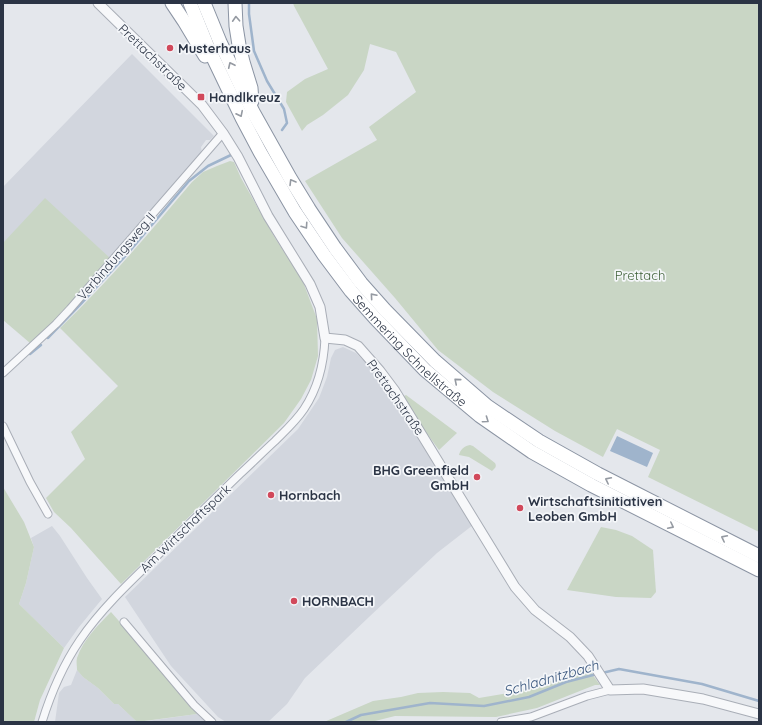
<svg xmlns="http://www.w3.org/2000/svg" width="762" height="725" viewBox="0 0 762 725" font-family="Quicksand,sans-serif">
<rect width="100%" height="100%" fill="#e4e7ec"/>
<g fill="#d2d6de">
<path d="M132 54 214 136 210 140H206L201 147 202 153 111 259 3 243V187Z"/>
<path d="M343 347 356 353 372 369 393 399 473 525 437 553 369 617 305 678 287 704 268 722H226L218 717 171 666 125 597 298 429 319 398 327 377 331 358 335 350Z"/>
<path d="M52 526 60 536 87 578 102 599 79 627 64 648 19 604 26 583 34 547 31 538Z"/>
<path d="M77 670 83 677 98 688 114 704H118L137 722H55L59 693 64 687 71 685Z"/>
<path d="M197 714 206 722H140Z"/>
</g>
<g fill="#c9d6c5">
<path d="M293 3H759V532L648 477 660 450 617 429 603 457 555 431 493 392 438 350 395 298 342 238 305 181 377 140 369 127 416 92 396 52 370 44 364 70 348 95 323 115 307 125 302 131 286 102 287 92 305 79 328 69 294 6Z"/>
<path d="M230 161 234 162 241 178 275 238 302 279 317 319 318 356 311 380 301 399 284 423 121 584 71 528 54 512 46 498 85 459 71 432 118 386 60 328C108 282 150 232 192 182L203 172 217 166Z"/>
<path d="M45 198 111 259 54 322 30 343 3 320V243Z"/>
<path d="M406 395 457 433 439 450 428 435 426 434 404 396Z"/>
<path d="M470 445 473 446 495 463C497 467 495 468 492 471L469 457 459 455C460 450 464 446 470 445Z"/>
<path d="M3 487 24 522 34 547 26 583 19 604 64 648 40 700 34 722H3Z"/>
<path d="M601 527 616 530 632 536 653 550 656 592 651 598 616 597 567 590Z"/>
<path d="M111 612 169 678 197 714 137 722 118 704H114L98 688 83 677 77 670C77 666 76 661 77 658 83 640 98 625 111 612Z"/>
<path d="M587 667 600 685H595L537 708 496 717 395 716 371 722H324L373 701 401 697 418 693 443 692 470 693 479 698 514 692 548 682Z"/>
</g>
<path fill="#9fb4cc" d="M617 436 653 453 647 467 610 451Z"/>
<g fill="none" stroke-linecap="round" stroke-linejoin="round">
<g stroke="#9fb4cc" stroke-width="2.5">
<path d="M249 3V14L254 51 267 81 284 109 287 123 282 130"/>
<path d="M48 338 79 306 128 253 189 181 208 166 231 155"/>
<path d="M30 354 41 345"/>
<path d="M602 673 619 669 702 684 759 701"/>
<path d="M346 722 361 715 430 703 484 706 529 697 566 682 597 674"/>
</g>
<g stroke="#a9aeb7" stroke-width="9">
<g id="minor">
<path d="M3 373 56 324 70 309 223 133"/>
<path d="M3 426 30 482 48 514"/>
<path d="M124 622 194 705 212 722"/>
<path d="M42 722C51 693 63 665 80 640 101 609 131 581 158 555 185 528 212 501 240 474 252 463 263 452 275 441 285 431 296 421 304 409 318 388 324 363 325 338"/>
<path d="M501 722 531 717 587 696 610 690"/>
</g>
</g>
<g stroke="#a9aeb7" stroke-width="11">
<path id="tertiary" d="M98 3 202 105 223 133 238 157 268 216 310 284 320 307 325 338 345 340 358 346 380 371 395 391 515 587 535 610 570 637 588 656 610 690 643 689 703 699 759 714"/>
</g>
<g stroke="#8b94a3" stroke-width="15">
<g id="motorway">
<path d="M172 3 184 21 205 56"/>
<path id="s1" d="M190 3 207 45 242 118 260 152 295 212 324 255 351 291 375 318 425 370 480 416 532 452 591 485 759 570"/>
<path d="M204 3 220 42 253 112 290 178 309 209 335 248 361 283 385 310 435 361 487 406 539 441 598 474 759 556"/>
<path d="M235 3 236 26 239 45 243 62 251 88 252 101"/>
</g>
</g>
<use href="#minor" stroke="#f7f8fa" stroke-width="7"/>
<use href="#tertiary" stroke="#f7f8fa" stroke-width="9"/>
<use href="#motorway" stroke="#fff" stroke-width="13"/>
</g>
<defs><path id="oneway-chevron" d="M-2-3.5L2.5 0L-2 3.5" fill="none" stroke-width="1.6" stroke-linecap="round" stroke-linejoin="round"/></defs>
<g stroke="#959aa2">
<use href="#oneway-chevron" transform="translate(236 19) rotate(-93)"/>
<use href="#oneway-chevron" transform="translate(231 65) rotate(-115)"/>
<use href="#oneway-chevron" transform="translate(240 114) rotate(64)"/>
<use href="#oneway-chevron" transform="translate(292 182) rotate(-121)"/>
<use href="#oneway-chevron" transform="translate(305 226) rotate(56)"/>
<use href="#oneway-chevron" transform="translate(373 296) rotate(-131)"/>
<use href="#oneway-chevron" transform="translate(457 381) rotate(-140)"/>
<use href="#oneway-chevron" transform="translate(486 420) rotate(35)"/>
<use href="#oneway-chevron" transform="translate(608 480) rotate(-153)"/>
<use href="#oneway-chevron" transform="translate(671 526) rotate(27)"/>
<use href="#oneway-chevron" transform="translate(724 538) rotate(-153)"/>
</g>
<g fill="#d1495b" stroke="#f4f6f9" stroke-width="1.5">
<circle cx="170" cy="48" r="4"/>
<rect x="197" y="93" width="8" height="8" rx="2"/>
<circle cx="477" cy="477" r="4"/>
<circle cx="271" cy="495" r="4"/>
<circle cx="520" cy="508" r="4"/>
<circle cx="294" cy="601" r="4"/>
</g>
<g text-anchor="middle" stroke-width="3.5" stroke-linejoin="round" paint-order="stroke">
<g font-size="13" font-weight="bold" fill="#2b3445" stroke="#f4f6f9" text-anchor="start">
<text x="178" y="53">Musterhaus</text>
<text x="209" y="102">Handlkreuz</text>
<text x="469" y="475" text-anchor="end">BHG Greenfield<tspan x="469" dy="15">GmbH</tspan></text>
<text x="279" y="500">Hornbach</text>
<text x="528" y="506">Wirtschaftsinitiativen<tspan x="528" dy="15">Leoben GmbH</tspan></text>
<text x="302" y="606">HORNBACH</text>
</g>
<g font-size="13" fill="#2b3445" stroke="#f4f6f9">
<text transform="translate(153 57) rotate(44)" y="5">Prettachstraße</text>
<text transform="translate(116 256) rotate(-49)" y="5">Verbindungsweg II</text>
<text dy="5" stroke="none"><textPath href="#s1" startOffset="415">Semmering Schnellstraße</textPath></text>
<text transform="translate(396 397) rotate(55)" y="5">Prettachstraße</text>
<text transform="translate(185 528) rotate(-44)" y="5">Am Wirtschaftspark</text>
</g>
<g font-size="13" fill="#3f6138" stroke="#f4f6f9">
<text x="640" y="280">Prettach</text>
</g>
<g font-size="14" font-style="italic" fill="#34527a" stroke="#f4f6f9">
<text transform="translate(551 678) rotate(-16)" y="5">Schladnitzbach</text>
</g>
</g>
<rect width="762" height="725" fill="none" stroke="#2b3445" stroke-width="8"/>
</svg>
